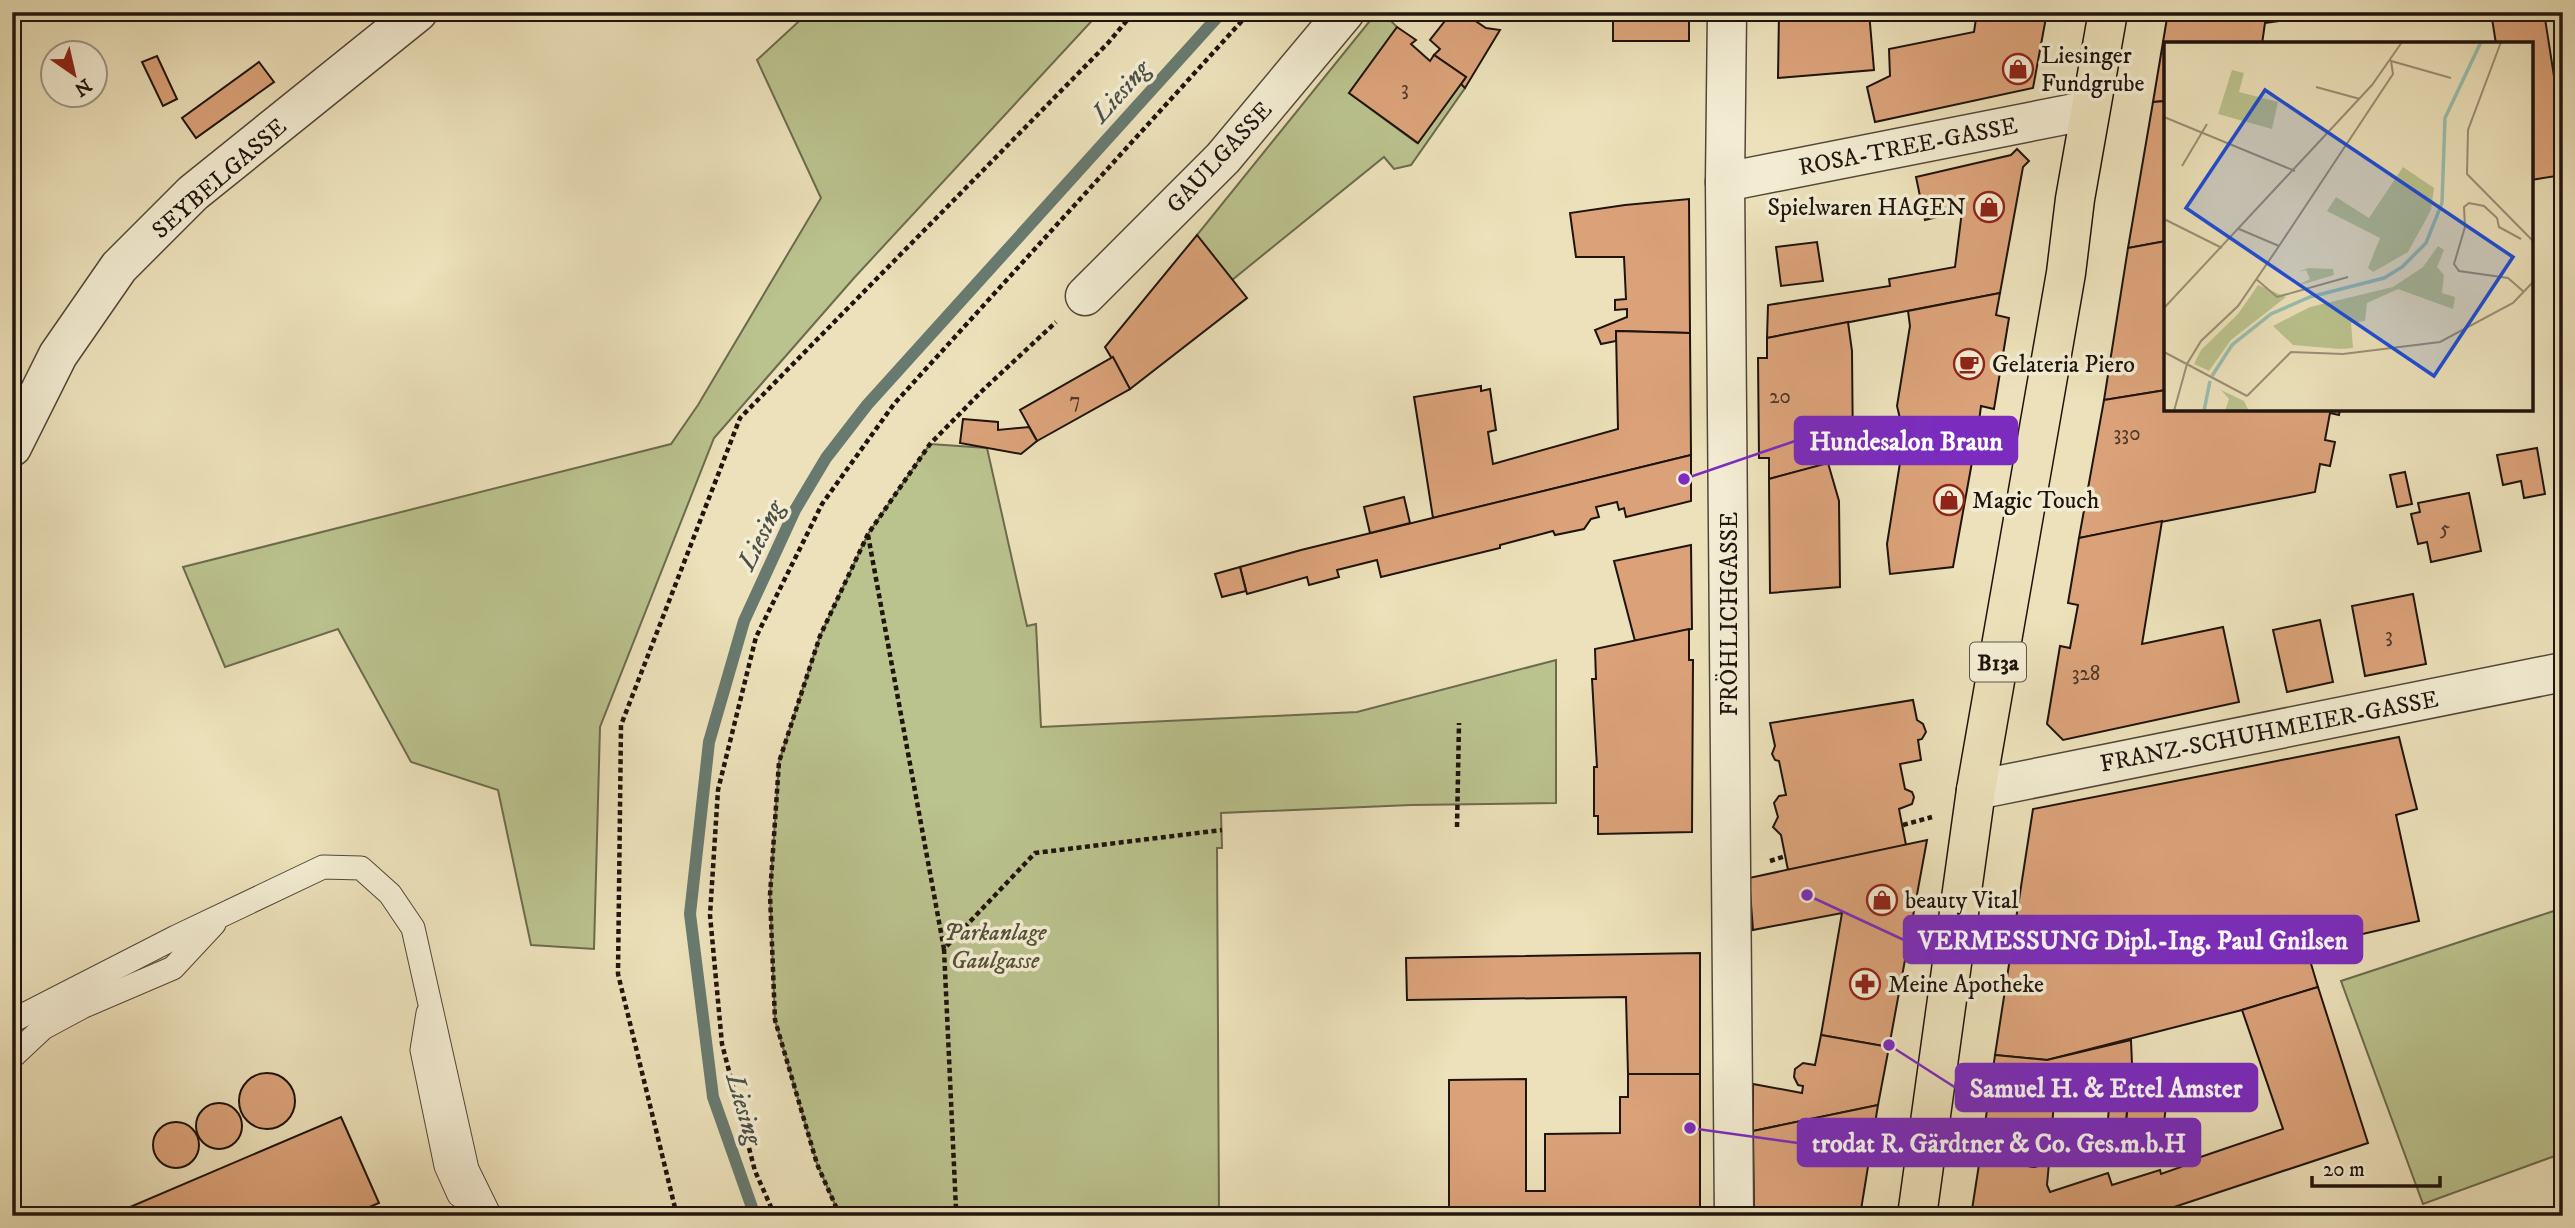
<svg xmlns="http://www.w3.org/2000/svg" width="2575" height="1228" viewBox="0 0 2575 1228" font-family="'IM FELL DW Pica',serif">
<rect width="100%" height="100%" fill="#ece1ba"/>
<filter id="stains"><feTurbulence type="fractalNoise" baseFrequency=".00286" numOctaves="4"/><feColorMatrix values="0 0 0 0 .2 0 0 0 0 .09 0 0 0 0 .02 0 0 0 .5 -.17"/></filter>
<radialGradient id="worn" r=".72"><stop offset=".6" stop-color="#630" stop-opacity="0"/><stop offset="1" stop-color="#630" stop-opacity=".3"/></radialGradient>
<g fill="#bac28d" stroke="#6c6b4e" stroke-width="2">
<path d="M809 12H1100L854 278 714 438 600 727 594 949 531 945 498 790 411 762 338 629 225 667 183 567 671 444 698 405 821 198 757 60Z"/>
<path d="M1377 12H1396L1390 20 1397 27 1349 93 1417 143 1461 84 1465 88 1411 165 1394 169 1384 157 1232 280 1197 235Z"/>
<path d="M930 444 987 448 1027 626 1036 624 1041 727 1357 712 1556 660V803L1411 805 1221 813 1222 848H1217L1219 1216H840L817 1164 775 1020 770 895 779 762 820 636 868 534Z"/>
<path d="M2563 908V1153L2423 1204 2341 981Z"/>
</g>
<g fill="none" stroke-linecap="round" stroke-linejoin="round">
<path stroke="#687a6f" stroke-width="12" d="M755 1216 713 1097 690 914 709 742 744 621 795 510 826 458 867 405 1222 12"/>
</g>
<g fill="#dba279" stroke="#1f140e" stroke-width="2">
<path d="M1452 12H1462L1486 28 1500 30 1465 88 1461 84 1466 77 1434 55 1440 49 1430 40Z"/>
<rect x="1613" y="12" width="76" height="29"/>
<path d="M1779 12H1823V18L1869 12 1874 70 1778 78Z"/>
<path d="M1977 12H2047L2033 88 1875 122 1867 87 1890 76 1889 49 1974 32Z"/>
<path d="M2168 12H2341L2265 23 2262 44H2166V101L2153 102Z"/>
<path d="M2491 12H2544L2563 134V175L2531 180V44H2496Z"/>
<path d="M1397 27 1416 40 1411 44 1430 61 1434 55 1466 77 1418 143 1349 93Z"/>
<path d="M157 56 177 99 163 106 142 62Z"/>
<path d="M259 62 274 82 196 138 182 118Z"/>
<path d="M2166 101V241L2128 248 2153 102Z"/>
<path d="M2017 149 2029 161 2023 167 2000 293 1767 338 1768 305 1890 286 1889 279 1955 267 1962 211 1925 220 1916 177 2011 155Z"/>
<path d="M1689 199 1690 333 1616 331V341L1601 344 1595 330 1627 317V309L1615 310V300L1626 299 1624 257H1576L1570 213 1625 205Z"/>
<path d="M1197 235 1247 298 1130 389 1105 347Z"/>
<path d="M2166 241V390L2104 400 2128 248Z"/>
<path d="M1817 242 1823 281 1781 286 1776 247Z"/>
<path d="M2000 293 1996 315 2009 318 1994 409 1981 406 1978 429 1903 444 1902 427 1897 406 1910 326 1908 311Z"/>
<path d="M1848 322 1852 351 1853 457 1769 479V458H1759L1758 358H1767V338Z"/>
<path d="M1616 331 1690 333 1691 455 1433 518 1414 397 1481 386V391L1490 389 1496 430 1488 432 1493 464 1618 429Z"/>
<path d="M1113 357 1130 389 1037 441 1020 410Z"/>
<path d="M2166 390V410H2340L2339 415 2330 413 2325 440 2335 442 2330 466 2320 464 2315 492 2079 538 2104 400Z"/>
<path d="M963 419 998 422V430L1029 427 1037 441 1021 454 960 443Z"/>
<path d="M1978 429 1953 567 1890 574 1887 544 1903 444Z"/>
<path d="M2537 448 2545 494 2524 498 2521 481 2503 485 2497 455Z"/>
<path d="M1691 455V501L1626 517 1624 508 1619 510 1617 502 1596 507 1599 517 1591 519 1584 529 1555 535 1553 531 1500 545V548L1381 577 1377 560 1337 570 1339 577 1309 585 1307 577 1247 594 1240 567 1301 550Z"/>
<path d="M1828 463 1839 501 1840 587 1770 593 1769 479Z"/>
<path d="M2405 472 2412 504 2397 507 2390 475Z"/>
<path d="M2469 493 2481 551 2431 562 2427 542 2418 544 2411 514 2420 512 2418 503Z"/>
<path d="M1404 497 1410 523 1370 533 1364 507Z"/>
<path d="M2162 521 2142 644 2223 627 2239 702 2063 740 2047 724 2060 646 2070 648 2078 605 2068 603 2079 538Z"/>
<path d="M1691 545 1692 629 1635 641 1614 561Z"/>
<path d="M1240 567 1246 591 1222 597 1215 574Z"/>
<path d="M2413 594 2426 664 2365 676 2352 606Z"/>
<path d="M2320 620 2333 682 2287 692 2273 630Z"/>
<path d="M1689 629V660H1693L1692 832 1598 834V816H1594V767H1597L1592 679H1596L1595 649Z"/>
<path d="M1913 700 1917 720 1923 724 1926 732 1922 739 1918 740 1921 760 1900 764 1905 789 1912 792 1914 797 1912 804 1899 809 1906 845 1788 870 1781 835 1773 827 1778 817 1774 803 1779 796 1786 795 1779 761 1775 760 1772 754 1775 746 1770 723Z"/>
<path d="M2399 737 2417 809 2396 815 2419 921 2306 947 2318 987 2242 1010 2047 1060 1995 1055 2033 809Z"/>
<path d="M1927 840 1889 1047 1821 1035 1842 913 1753 930 1749 878Z"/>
<path d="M1700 953V1074H1628L1626 997 1407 1000 1406 958Z"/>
<path d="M2318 987 2368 1143 2147 1216H1971L1980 1158 2034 1167 2049 1163 2047 1185 2050 1192 2108 1173 2112 1185 2160 1170 2161 1174 2181 1167 2180 1164 2283 1129 2242 1010Z"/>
<path d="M1821 1035 1889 1047 1878 1105 1753 1131V1084L1802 1093 1803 1086 1798 1085 1794 1077 1795 1069 1803 1063 1815 1065Z"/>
<path d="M2131 1040 2132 1064 2091 1071 2089 1080 2065 1077 2064 1089 2055 1088 2051 1140 2055 1147H2072V1157L2034 1167 1980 1158 1995 1055 2047 1060Z"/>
<path d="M2132 1064 2128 1101 2116 1099 2120 1067Z"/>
<circle cx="267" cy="1101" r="28"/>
<path d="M1628 1074H1700V1216H1449V1080L1526 1079V1191H1545V1134L1620 1133V1097H1628Z"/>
<path d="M2130 1091 2167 1097 2162 1140 2122 1149Z"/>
<path d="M2110 1098 2128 1101 2124 1140 2106 1139Z"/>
<circle cx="219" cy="1126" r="23"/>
<path d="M1878 1105 1860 1216H1754L1753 1131Z"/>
<path d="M341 1117 379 1203 348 1216H109Z"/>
<circle cx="176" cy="1145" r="23"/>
</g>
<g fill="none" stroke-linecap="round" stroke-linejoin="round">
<g stroke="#524739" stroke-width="25">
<g id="lane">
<path d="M428 1013 422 1050 446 1166 459 1195 486 1211"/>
<path d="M12 1021 176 937 323 867 361 868 390 894 413 928 467 1169 490 1216"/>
<path d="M12 1057 43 1028 82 1007 173 968 214 924"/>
</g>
</g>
<g stroke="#524739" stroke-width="41">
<g id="street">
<path d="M1727 12 1725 182 1734 1216"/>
<path d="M1725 182 2090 110"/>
<path d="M1085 296 1223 158 1345 12"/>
<path d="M12 447 58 355 119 267 193 193 418 12"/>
<path d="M1976 790 2563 672"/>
</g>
</g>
<g stroke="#1f140e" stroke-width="41">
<path id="primary" d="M1917 1216 1976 790 2066 273 2075 199 2108 12"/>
</g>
<g stroke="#1f140e" stroke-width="4.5" stroke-dasharray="5 3.5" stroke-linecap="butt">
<path d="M868 535 944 949 1035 853 1222 830"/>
<path d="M1903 825 1932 817"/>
<path d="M1457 827 1459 723"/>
<path d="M1770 861 1786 856"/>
<path d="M944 949 956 1209 950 1216"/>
<path d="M677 1216 618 974 621 725 740 418 1108 43 1134 12"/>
<path d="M775 1216 755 1171 722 1044 710 915 718 790 756 637 822 504 894 404 1250 12"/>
<path d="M840 1216 817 1164 775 1020 770 895 779 762 820 636 868 534 930 444 983 390 1056 322"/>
</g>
<use href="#lane" stroke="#f3ecd2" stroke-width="23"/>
<use href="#street" stroke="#f3ecd2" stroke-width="38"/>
<use href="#primary" stroke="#ece1ba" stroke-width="38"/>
</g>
<defs>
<g id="shop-ring" transform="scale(1.575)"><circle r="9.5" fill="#f3ecd2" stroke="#8f2418" stroke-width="1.5"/><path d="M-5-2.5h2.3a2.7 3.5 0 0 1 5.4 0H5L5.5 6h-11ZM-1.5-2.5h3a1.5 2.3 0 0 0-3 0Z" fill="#8f2418"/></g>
<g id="cafe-ring" transform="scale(1.575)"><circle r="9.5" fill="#f3ecd2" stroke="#8f2418" stroke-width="1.5"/><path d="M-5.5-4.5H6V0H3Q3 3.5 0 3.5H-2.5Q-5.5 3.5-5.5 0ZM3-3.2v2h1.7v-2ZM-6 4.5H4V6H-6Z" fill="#8f2418"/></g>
<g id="pharmacy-ring" transform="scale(1.575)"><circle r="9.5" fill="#f3ecd2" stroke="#8f2418" stroke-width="1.5"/><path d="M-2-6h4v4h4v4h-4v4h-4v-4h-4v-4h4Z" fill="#8f2418"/></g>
</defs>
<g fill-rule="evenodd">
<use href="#shop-ring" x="2018" y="69"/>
<use href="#shop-ring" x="1989" y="207"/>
<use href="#cafe-ring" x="1969" y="364"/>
<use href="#shop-ring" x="1949" y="500"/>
<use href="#shop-ring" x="1882" y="900"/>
<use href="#pharmacy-ring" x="1865" y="984"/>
</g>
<g text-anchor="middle" stroke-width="7" stroke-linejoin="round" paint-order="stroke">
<g font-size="21" fill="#4e3829">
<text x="1405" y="95">3</text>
<text x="1780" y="403">20</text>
<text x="1075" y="407">7</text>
<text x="2127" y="440">330</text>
<text x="2445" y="535">5</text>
<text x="2389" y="642">3</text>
<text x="2086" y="680">328</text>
</g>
<rect fill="#f3ecd2" stroke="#5f5549" stroke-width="2" x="1970" y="642.5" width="56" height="39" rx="5"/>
<g font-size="23" font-weight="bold" fill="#1f140e">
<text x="1998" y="670">B13a</text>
</g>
<g font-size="24" fill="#1f140e" stroke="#f3ecd2" text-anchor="start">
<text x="2041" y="63">Liesinger<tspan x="2041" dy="28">Fundgrube</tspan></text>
<text x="1966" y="215" text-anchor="end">Spielwaren HAGEN</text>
<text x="1992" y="372">Gelateria Piero</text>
<text x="1972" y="508">Magic Touch</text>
<text x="1905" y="908">beauty Vital</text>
<text x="1888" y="992">Meine Apotheke</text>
</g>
<g font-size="24" fill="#1f140e" stroke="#f3ecd2">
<text transform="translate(1908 146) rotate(-11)" y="8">ROSA-TREE-GASSE</text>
<text transform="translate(1219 157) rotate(-47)" y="8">GAULGASSE</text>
<text transform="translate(219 178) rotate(-41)" y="8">SEYBELGASSE</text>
<text transform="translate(1729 614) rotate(-90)" y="8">FRÖHLICHGASSE</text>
<text transform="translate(2269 731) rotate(-11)" y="8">FRANZ-SCHUHMEIER-GASSE</text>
</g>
<g font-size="24" font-style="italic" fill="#55513a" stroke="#f3ecd2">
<text x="995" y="940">Parkanlage<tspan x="995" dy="28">Gaulgasse</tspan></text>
</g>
<g font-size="26" font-style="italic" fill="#4a5046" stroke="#f3ecd2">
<text transform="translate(1120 91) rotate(-48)" y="9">Liesing</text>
<text transform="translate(760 535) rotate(-64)" y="9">Liesing</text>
<text transform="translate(745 1109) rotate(74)" y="9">Liesing</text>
</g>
</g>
<g transform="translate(2164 42)">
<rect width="369" height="369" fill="#ece1ba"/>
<path d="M68 28 80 31 75 50 114 60 108 87 54 72ZM239 125 270 146 267 168 244 210 209 230 204 226 216 196 163 169 172 155 205 176ZM274 204 280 208 273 225 280 233 278 251 291 255 289 267 234 247 203 261 201 279 187 281 189 306 176 307 129 303 109 284 146 265 229 245 259 225ZM144 226 169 227 170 233 133 244 146 237 142 228 134 230ZM94 243 122 255 67 298 45 329 30 322 37 308 74 272ZM57 348 80 359 85 369H61L65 357Z" fill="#bac28d"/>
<path fill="none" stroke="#99beaf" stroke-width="3.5" d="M48 334 68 303 107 272 146 255 220 236 238 225 262 201 278 161 281 76 317 0M40 369 46 339"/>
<path fill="none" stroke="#9a8f75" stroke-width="2" d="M337 0 304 88 303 132 370 200M152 45 196 57M0 75 131 129M18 124 43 82M0 177 58 206M75 187 115 204M357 197 335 185 333 176 320 164 305 161 300 165 301 185 290 222 295 229 344 236 360 250M92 237 113 255 184 235M0 266 208 43 238 0M0 310 83 354M83 354 127 310 179 312 276 300 349 261 370 239M10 369 23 322 37 299 74 264 115 204 229 32 227 19 287 36"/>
<path fill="#1d4ed8" fill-opacity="0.15" stroke="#1d4ed8" stroke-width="3.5" d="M101 48 349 215 270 334 22 166Z"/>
<rect width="369" height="369" fill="none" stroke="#1f140e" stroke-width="3.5"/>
</g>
<path fill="none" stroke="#7b2cbf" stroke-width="2.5" d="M1684 479L1795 441M1807 895L1904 940M1889 1045L1956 1088M1690 1128L1798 1143"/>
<g fill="#7b2cbf" stroke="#f3ecd2" stroke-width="2.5">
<circle cx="1684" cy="479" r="7"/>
<circle cx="1807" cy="895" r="7"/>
<circle cx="1889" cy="1045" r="7"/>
<circle cx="1690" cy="1128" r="7"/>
</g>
<g fill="#7b2cbf" stroke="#7b2cbf" stroke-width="2.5">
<rect x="1795" y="417" width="222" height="47" rx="7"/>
<rect x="1904" y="916" width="458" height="47" rx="7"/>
<rect x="1956" y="1064" width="301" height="47" rx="7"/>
<rect x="1798" y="1119" width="402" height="47" rx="7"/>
</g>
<g font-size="26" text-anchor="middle" font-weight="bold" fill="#fff">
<text x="1906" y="450">Hundesalon Braun</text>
<text x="2133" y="949">VERMESSUNG Dipl.-Ing. Paul Gnilsen</text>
<text x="2106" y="1097">Samuel H. &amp; Ettel Amster</text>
<text x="1999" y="1152">trodat R. Gärdtner &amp; Co. Ges.m.b.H</text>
</g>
<rect width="2575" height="1228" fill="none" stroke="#ece1ba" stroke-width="42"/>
<rect x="14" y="14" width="2547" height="1200" fill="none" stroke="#1f140e" stroke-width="3.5"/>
<rect x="21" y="21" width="2533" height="1186" fill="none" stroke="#1f140e" stroke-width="2"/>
<g transform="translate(74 74) rotate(146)"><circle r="33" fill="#f3ecd2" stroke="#9e9684" stroke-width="2"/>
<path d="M0-5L12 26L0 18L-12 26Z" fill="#8f2418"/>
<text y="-10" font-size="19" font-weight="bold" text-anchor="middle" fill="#1f140e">N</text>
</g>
<path d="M2312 1176v10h128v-10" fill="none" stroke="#1f140e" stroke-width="3.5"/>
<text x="2323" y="1176" font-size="21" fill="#1f140e" stroke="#f3ecd2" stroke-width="5" paint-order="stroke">20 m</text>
<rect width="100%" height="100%" filter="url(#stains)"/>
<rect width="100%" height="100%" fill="url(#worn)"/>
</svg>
